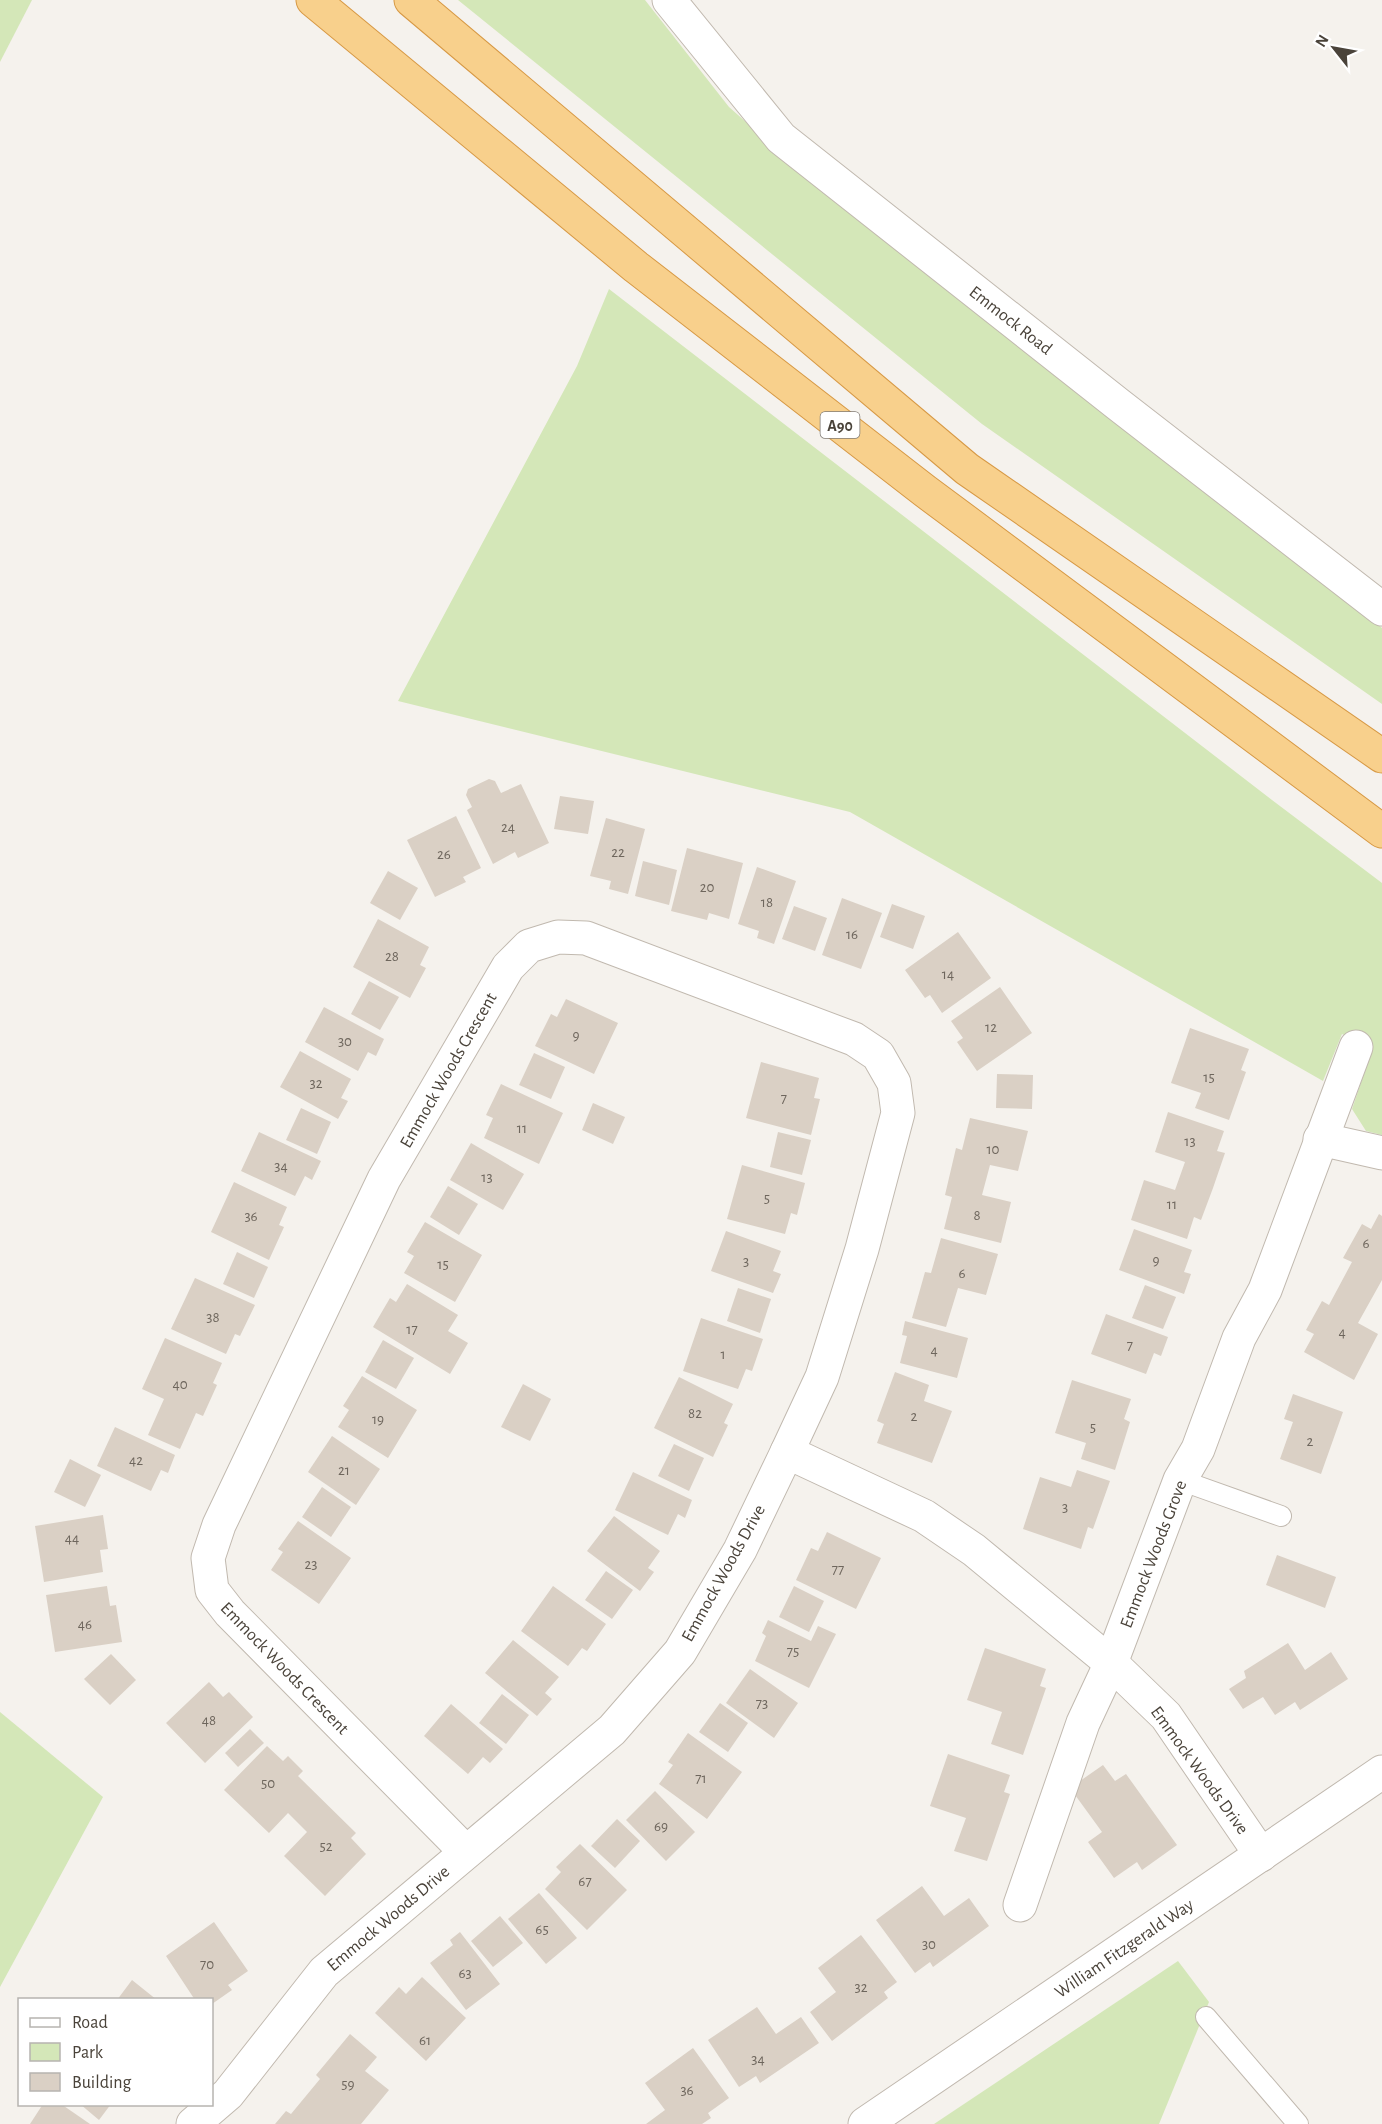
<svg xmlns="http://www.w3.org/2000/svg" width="1382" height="2124" viewBox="0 0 1382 2124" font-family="'Alegreya Sans',sans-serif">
<rect width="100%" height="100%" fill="#f5f2ed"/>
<g fill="#d4e7b8">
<path d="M0 0H32L0 62Z"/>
<path d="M458 0H645L729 107 807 176 1382 628V704L982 424Z"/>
<path d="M609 289 1272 800 1382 883V1135L1366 1131 1352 1109 1372 1050 1342 1034 1323 1081 850 812 398 701 577 366Z"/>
<path d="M0 1712 103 1797 0 1987Z"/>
<path d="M1178 1961 1209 2002 1159 2124H934Z"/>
</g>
<g fill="#dad0c5">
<path d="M489 779 495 781 501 793 521 784 549 843 518 858 515 852 493 864 467 810 472 807 466 795 468 789Z"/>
<path d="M560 796 594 801 588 834 554 829Z"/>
<path d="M456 816 481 868 463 877 466 882 435 897 407 840Z"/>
<path d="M606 818 645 829 628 894 609 889 611 881 590 876Z"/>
<path d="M687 848 743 863 729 919 709 913 707 920 671 911Z"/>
<path d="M643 861 677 870 669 905 635 896Z"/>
<path d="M757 867 796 881 774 944 757 938 759 931 738 924Z"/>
<path d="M388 871 418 888 400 920 370 903Z"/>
<path d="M842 898 882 913 861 969 822 955Z"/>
<path d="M892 904 925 916 913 949 880 937Z"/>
<path d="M794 906 827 918 815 951 782 939Z"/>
<path d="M378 919 429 947 420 965 426 968 410 998 353 967Z"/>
<path d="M958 932 991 978 942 1013 930 995 925 998 905 970Z"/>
<path d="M369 981 399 997 380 1030 351 1014Z"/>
<path d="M1000 987 1032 1033 977 1071 957 1042 963 1038 951 1021Z"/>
<path d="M566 999 618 1023 594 1074 535 1046 551 1014 557 1017Z"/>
<path d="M324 1007 384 1039 376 1056 368 1052 358 1071 305 1042Z"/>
<path d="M1190 1028 1249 1049 1241 1070 1246 1072 1229 1120 1195 1108 1201 1093 1171 1083Z"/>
<path d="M300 1051 351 1079 341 1098 348 1101 338 1119 280 1087Z"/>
<path d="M534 1053 565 1067 551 1099 519 1085Z"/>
<path d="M761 1062 819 1078 814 1098 820 1099 811 1135 746 1118Z"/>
<path d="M997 1074 1033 1075 1032 1109 996 1108Z"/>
<path d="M501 1084 563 1113 539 1164 484 1138 493 1118 486 1115Z"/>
<path d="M593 1103 625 1117 613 1144 582 1130Z"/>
<path d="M301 1108 331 1122 317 1154 286 1140Z"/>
<path d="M1168 1112 1224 1131 1217 1151 1225 1153 1213 1188 1201 1220 1194 1217 1187 1239 1131 1220 1144 1180 1175 1190 1185 1162 1155 1152Z"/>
<path d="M970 1118 1028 1131 1018 1171 990 1165 982 1195 1011 1202 1001 1243 944 1229 952 1197 945 1195 956 1148 962 1150Z"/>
<path d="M259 1132 321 1161 312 1180 305 1176 295 1196 241 1171Z"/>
<path d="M778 1132 811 1140 802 1175 770 1167Z"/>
<path d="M471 1143 524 1174 503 1210 450 1180Z"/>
<path d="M742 1165 805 1183 797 1215 791 1213 785 1234 727 1219Z"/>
<path d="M234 1182 287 1207 279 1225 284 1227 269 1260 211 1232Z"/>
<path d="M448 1186 478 1204 459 1235 430 1217Z"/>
<path d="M1379 1214 1382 1216V1280L1358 1323 1378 1334 1354 1380 1304 1352 1314 1334 1306 1330 1322 1301 1329 1305 1352 1262 1343 1258 1362 1224 1371 1229Z"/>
<path d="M425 1222 482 1255 455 1302 404 1273 414 1256 407 1252Z"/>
<path d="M1134 1229 1192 1250 1184 1272 1191 1274 1184 1294 1119 1270Z"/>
<path d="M726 1231 781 1251 773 1271 781 1274 773 1293 711 1271Z"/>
<path d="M941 1238 998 1254 986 1295 958 1288 946 1327 912 1318 925 1272 931 1273Z"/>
<path d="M237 1252 268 1267 254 1298 223 1284Z"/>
<path d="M195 1278 255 1305 240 1336 235 1334 226 1354 171 1329Z"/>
<path d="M407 1284 458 1315 448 1331 468 1343 450 1374 373 1327 390 1298 396 1302Z"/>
<path d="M1145 1285 1176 1297 1163 1329 1132 1318Z"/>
<path d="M738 1288 771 1299 760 1333 727 1321Z"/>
<path d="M1106 1314 1168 1337 1161 1356 1154 1353 1146 1374 1091 1354Z"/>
<path d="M701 1318 763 1339 752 1371 746 1369 738 1389 683 1371Z"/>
<path d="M905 1321 968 1338 957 1378 900 1363 907 1336 902 1335Z"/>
<path d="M165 1338 222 1363 213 1383 217 1385 203 1416 196 1413 180 1449 148 1435 164 1399 142 1389Z"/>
<path d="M383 1340 414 1358 396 1389 365 1372Z"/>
<path d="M895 1372 929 1385 924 1401 952 1411 932 1463 877 1443 884 1424 877 1421Z"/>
<path d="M362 1376 417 1410 388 1458 338 1427 349 1410 343 1406Z"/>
<path d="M679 1377 733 1404 724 1423 728 1425 713 1457 654 1428Z"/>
<path d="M1072 1380 1131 1399 1124 1419 1130 1422 1115 1470 1081 1459 1086 1443 1055 1433Z"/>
<path d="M523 1384 551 1399 530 1441 501 1427Z"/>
<path d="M1293 1394 1343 1412 1321 1474 1280 1459 1293 1422 1284 1419Z"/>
<path d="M115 1427 175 1455 168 1473 161 1470 151 1491 97 1466Z"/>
<path d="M332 1436 380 1469 356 1505 308 1472Z"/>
<path d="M674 1444 704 1458 689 1491 658 1476Z"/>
<path d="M70 1459 101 1475 85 1507 54 1492Z"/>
<path d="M1077 1470 1110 1481 1093 1529 1088 1527 1081 1549 1023 1529 1040 1477 1071 1487Z"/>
<path d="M633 1472 692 1500 685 1518 678 1514 668 1535 615 1510Z"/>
<path d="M322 1487 351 1507 331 1537 302 1517Z"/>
<path d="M103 1515 108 1549 100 1550 103 1572 44 1582 35 1526Z"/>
<path d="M614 1516 660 1551 648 1568 654 1572 640 1591 587 1551Z"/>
<path d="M298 1521 351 1558 319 1604 271 1570 283 1552 278 1549Z"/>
<path d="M827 1532 881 1558 856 1609 796 1580 811 1548 818 1551Z"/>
<path d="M1277 1555 1336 1577 1325 1608 1266 1585Z"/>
<path d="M606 1571 633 1590 612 1619 585 1600Z"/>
<path d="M107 1586 110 1606 116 1605 122 1642 55 1652 46 1595Z"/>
<path d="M553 1586 606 1624 587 1651 582 1648 568 1666 521 1631Z"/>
<path d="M794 1586 824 1601 809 1632 779 1617Z"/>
<path d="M768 1620 811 1641 818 1626 836 1634 809 1688 755 1661 766 1636 762 1633Z"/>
<path d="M513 1640 559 1677 545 1693 552 1699 537 1716 485 1673Z"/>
<path d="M1288 1643 1305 1670 1331 1652 1348 1679 1300 1710 1295 1702 1275 1715 1263 1697 1243 1709 1229 1689 1246 1678 1244 1671Z"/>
<path d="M985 1648 1046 1669 1040 1686 1046 1688 1023 1755 991 1744 1002 1712 967 1700Z"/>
<path d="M111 1654 136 1680 110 1705 84 1679Z"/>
<path d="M750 1669 798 1703 774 1738 726 1703Z"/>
<path d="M209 1682 223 1697 229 1692 253 1717 205 1763 166 1723Z"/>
<path d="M502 1694 529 1715 506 1744 479 1723Z"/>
<path d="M720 1703 748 1723 728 1752 699 1732Z"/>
<path d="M451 1704 503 1749 490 1763 483 1757 468 1774 424 1736Z"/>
<path d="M250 1729 264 1743 238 1767 225 1753Z"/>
<path d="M688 1733 742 1772 707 1819 659 1784 673 1765 668 1762Z"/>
<path d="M267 1746 283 1761 288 1756 303 1771 298 1776 356 1833 351 1838 366 1854 325 1896 284 1856 307 1832 288 1813 269 1833 224 1790Z"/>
<path d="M948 1754 1010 1775 1004 1792 1010 1794 987 1861 954 1851 966 1818 930 1806Z"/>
<path d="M1103 1765 1115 1781 1126 1774 1177 1845 1142 1870 1137 1862 1114 1878 1088 1842 1102 1832 1070 1788Z"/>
<path d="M655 1791 695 1832 666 1861 626 1820Z"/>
<path d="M617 1819 640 1841 615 1868 591 1846Z"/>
<path d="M580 1844 627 1890 587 1930 545 1889 561 1872 556 1867Z"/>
<path d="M922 1886 944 1916 969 1898 989 1926 933 1967 930 1962 915 1973 876 1920Z"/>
<path d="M539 1893 577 1938 546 1964 508 1919Z"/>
<path d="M500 1916 523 1943 493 1967 471 1941Z"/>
<path d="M214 1922 248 1971 228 1985 232 1990 212 2004V2000H195L166 1956Z"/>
<path d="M460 1932 500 1984 466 2010 430 1963 453 1945 450 1940Z"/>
<path d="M861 1935 897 1982 884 1992 888 1998 832 2041 810 2012 836 1992 818 1968Z"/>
<path d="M422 1977 466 2018 426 2061 375 2013 399 1987 406 1994Z"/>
<path d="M132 1980 157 2000H117Z"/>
<path d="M757 2007 776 2034 801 2017 819 2043 760 2083 756 2076 739 2087 708 2040Z"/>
<path d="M350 2034 377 2057 365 2071 389 2090 361 2124H275L286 2111 291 2114 320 2079 316 2075Z"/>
<path d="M693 2048 729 2098 708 2113 711 2118 702 2124H646L665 2110 645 2083Z"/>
<path d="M43 2104H61L90 2124H30Z"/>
<path d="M80 2104H111L99 2120Z"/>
</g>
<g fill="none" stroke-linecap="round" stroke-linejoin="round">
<g stroke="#c1b9af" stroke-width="22">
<g id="service">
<path d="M1180 1480 1281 1516"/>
<path d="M1206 2017 1298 2124"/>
</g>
</g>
<g stroke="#c1b9af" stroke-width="35">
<g id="minor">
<path d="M1320 1139 1382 1153"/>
<path d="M466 1852 230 1613 212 1590 208 1558 219 1525 384 1179 508 967 529 946 558 937 586 938 854 1039 878 1055 894 1083 898 1113 862 1249 822 1377 787 1452"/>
<path d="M1020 1905 1083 1723 1111 1663 1180 1480 1198 1449 1239 1338 1265 1290 1356 1047"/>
<path d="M193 2124 228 2094 324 1972 612 1730 680 1652 740 1550 787 1452 924 1516 974 1550 1111 1663 1166 1716 1261 1855"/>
<path d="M865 2124 1382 1772"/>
</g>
</g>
<g stroke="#c1b9af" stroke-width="35">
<path id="tertiary" d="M669 0 781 138 1119 405 1382 609"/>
</g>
<g stroke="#d79945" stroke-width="35">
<g id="trunk">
<path d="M313 0 636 267 925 491 1382 831"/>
<path d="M411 0 967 469 1382 756"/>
</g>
</g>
<use href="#service" stroke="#fff" stroke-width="20"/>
<use href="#minor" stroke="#fff" stroke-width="33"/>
<use href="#tertiary" stroke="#fff" stroke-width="33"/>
<use href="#trunk" stroke="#f8d08c" stroke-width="33"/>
</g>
<g text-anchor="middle" stroke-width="4.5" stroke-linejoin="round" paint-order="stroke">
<g font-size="15" fill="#6e665d">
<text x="508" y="832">24</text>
<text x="618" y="857">22</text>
<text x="444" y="859">26</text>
<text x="707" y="892">20</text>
<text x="767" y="907">18</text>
<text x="852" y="939">16</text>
<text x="392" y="961">28</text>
<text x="948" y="979">14</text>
<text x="991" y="1032">12</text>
<text x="576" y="1040">9</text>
<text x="345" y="1046">30</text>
<text x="1209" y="1082">15</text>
<text x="316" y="1088">32</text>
<text x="784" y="1103">7</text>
<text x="522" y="1133">11</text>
<text x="1190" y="1146">13</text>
<text x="993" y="1154">10</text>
<text x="281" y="1171">34</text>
<text x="487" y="1182">13</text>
<text x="767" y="1203">5</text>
<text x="1172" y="1209">11</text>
<text x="977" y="1220">8</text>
<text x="251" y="1221">36</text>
<text x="1366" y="1248">6</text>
<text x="1156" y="1265">9</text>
<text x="746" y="1266">3</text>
<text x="443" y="1269">15</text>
<text x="962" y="1278">6</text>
<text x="213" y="1322">38</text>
<text x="412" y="1334">17</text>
<text x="1342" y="1337">4</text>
<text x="1130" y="1350">7</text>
<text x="934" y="1355">4</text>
<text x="723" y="1359">1</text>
<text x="180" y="1389">40</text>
<text x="695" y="1418">82</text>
<text x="914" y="1421">2</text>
<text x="378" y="1424">19</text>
<text x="1093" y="1432">5</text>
<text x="1310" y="1446">2</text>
<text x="136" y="1465">42</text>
<text x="344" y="1475">21</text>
<text x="1065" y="1512">3</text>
<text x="72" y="1543">44</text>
<text x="311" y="1569">23</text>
<text x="838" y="1574">77</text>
<text x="85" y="1629">46</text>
<text x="793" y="1656">75</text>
<text x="762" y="1708">73</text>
<text x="209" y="1725">48</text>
<text x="701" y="1783">71</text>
<text x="268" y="1788">50</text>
<text x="661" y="1831">69</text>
<text x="326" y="1851">52</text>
<text x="585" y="1886">67</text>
<text x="542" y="1934">65</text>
<text x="929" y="1949">30</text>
<text x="207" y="1969">70</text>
<text x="465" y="1978">63</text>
<text x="861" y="1992">32</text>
<text x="425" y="2045">61</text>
<text x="758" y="2064">34</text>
<text x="348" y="2089">59</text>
<text x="687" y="2095">36</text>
</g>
<rect fill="#fff" stroke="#807b75" stroke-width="1.5" x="820.5" y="412" width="39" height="26" rx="4.5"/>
<g font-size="16" font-weight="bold" fill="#4a433a">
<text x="840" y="431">A90</text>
</g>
<g font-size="18" fill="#4a433a" stroke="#fff">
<text transform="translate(1011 320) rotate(38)" y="6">Emmock Road</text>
<text transform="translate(448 1070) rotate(-60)" y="6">Emmock Woods Crescent</text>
<text transform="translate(1153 1554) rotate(-69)" y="6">Emmock Woods Grove</text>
<text transform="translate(723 1573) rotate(-61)" y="6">Emmock Woods Drive</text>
<text transform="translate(285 1668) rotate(46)" y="6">Emmock Woods Crescent</text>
<text transform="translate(1200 1770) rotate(54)" y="6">Emmock Woods Drive</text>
<text transform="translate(388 1918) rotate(-40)" y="6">Emmock Woods Drive</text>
<text transform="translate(1124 1948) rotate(-34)" y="6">William Fitzgerald Way</text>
</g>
</g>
<rect x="18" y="1998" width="195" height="108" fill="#ffffff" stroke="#b7b4b0" stroke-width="1.5"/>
<rect x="30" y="2018" width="30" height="9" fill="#ffffff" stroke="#b7b4b0" stroke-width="1.5"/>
<text x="72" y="2028" font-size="18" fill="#4a433a">Road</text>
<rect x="30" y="2043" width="30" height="18" fill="#d4e7b8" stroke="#b7b4b0" stroke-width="1.5"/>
<text x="72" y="2058" font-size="18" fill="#4a433a">Park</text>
<rect x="30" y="2073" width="30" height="18" fill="#dad0c5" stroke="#b7b4b0" stroke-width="1.5"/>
<text x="72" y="2088" font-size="18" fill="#4a433a">Building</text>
<g transform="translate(1334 48) rotate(301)" stroke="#ffffff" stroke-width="4.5" paint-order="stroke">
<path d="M0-4.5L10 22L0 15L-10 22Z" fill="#4a433a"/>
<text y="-9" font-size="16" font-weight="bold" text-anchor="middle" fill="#4a433a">N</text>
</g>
</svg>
